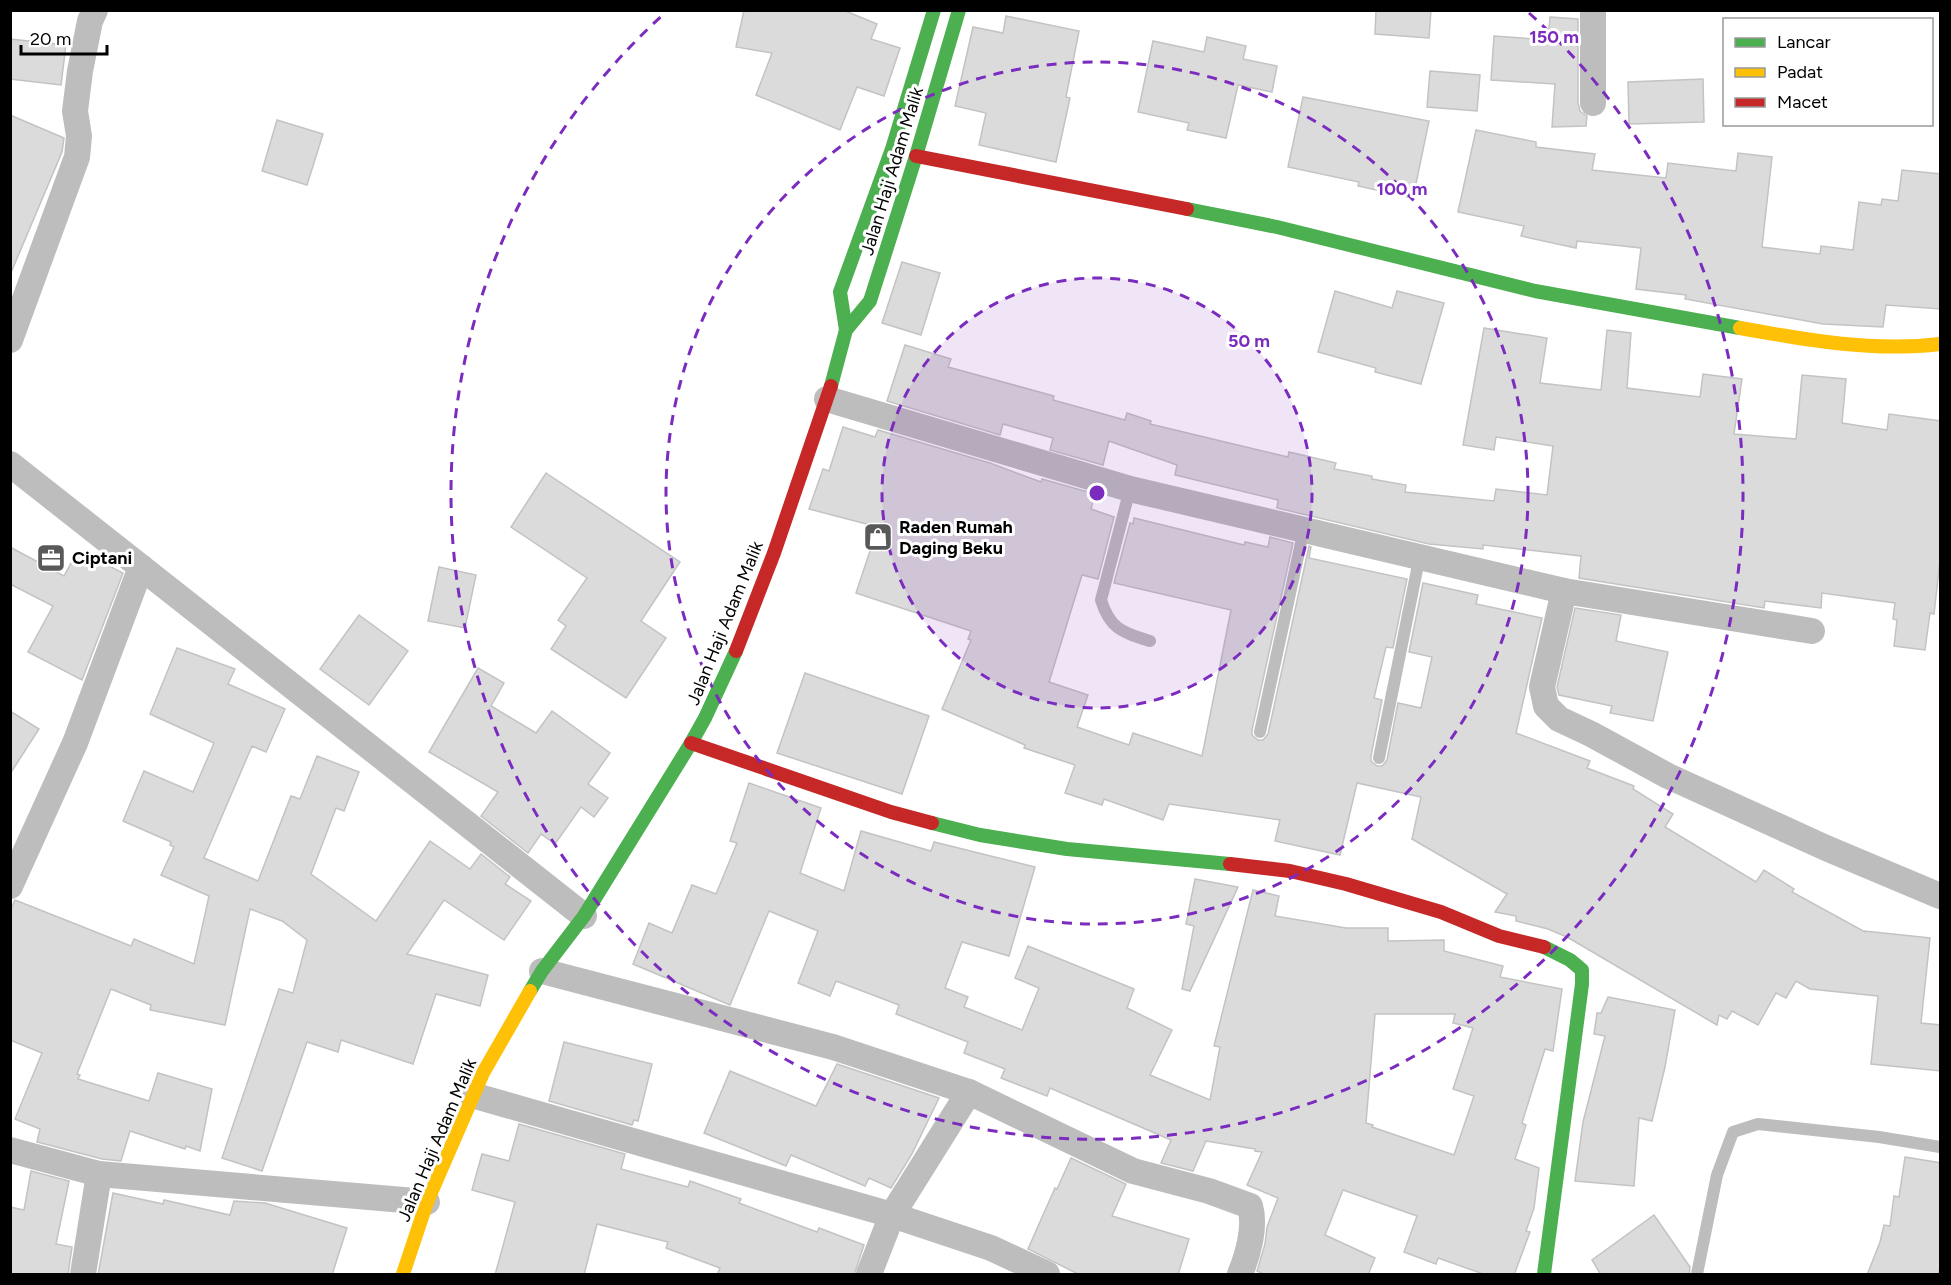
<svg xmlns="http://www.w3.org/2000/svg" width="1951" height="1285" viewBox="0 0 1951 1285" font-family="Figtree,sans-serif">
<rect width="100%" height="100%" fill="#fff"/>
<g fill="#dbdbdb" stroke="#c3c3c3" stroke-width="1.5" fill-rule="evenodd">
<path d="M744 10H843L877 24 871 39 900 48 884 96 857 87 840 130 756 95 772 53 736 47Z"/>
<path d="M1376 10H1431L1429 38 1375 34Z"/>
<path d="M1006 16 1079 31 1066 97 1070 98 1056 162 979 145 986 113 955 106 973 27 1003 33Z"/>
<path d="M1550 17 1578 19V103L1580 111 1587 116 1586 126 1552 127 1555 84 1491 80 1494 36 1548 40Z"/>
<path d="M1207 37 1246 46 1243 59 1277 66 1272 92 1238 85 1226 138 1187 130 1189 123 1138 112 1153 41 1204 52Z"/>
<path d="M10 39 66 45 61 85 10 79Z"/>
<path d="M1430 71 1480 75 1477 111 1427 107Z"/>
<path d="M1703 79 1704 122 1629 124 1628 82Z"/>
<path d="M1303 97 1429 121 1413 198 1358 186 1359 182 1288 167Z"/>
<path d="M10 115 64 138 62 152 10 275Z"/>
<path d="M277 120 323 134 307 185 262 171Z"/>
<path d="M1476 130 1536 142V147L1595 154 1592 170 1666 178 1668 163 1736 171 1738 153 1772 157 1762 247 1820 254 1821 246 1853 250 1859 202 1881 205 1882 199 1898 201 1902 170 1941 174V309L1886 305 1883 327 1823 324 1685 299 1686 295 1636 289 1641 248 1577 241 1576 248 1521 236 1524 226 1458 212Z"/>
<path d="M902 262 940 273 921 335 882 323Z"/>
<path d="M1335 291 1392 308 1397 291 1444 303 1421 384 1375 372 1376 368 1318 352Z"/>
<path d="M1484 328 1547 338 1540 383 1601 390 1607 330 1631 333 1627 388 1700 397 1703 374 1742 379 1734 434 1796 439 1802 375 1846 379 1842 423 1887 430 1889 414 1941 421V551L1934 614 1930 613 1925 650 1894 646 1897 620 1893 619 1895 603 1822 593 1821 608 1765 601 1764 608 1579 578 1581 556 1483 545V549L1429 544 1277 508 1278 500 1175 475 1177 465 1109 441 1103 465 1050 450 1053 438 1003 424 1000 435 887 401 905 345 951 359 948 367 1054 396 1053 400 1125 420 1127 413 1151 421 1150 424 1288 457 1289 452 1336 463 1334 469 1372 476V479L1406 485 1405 492 1494 501 1496 489 1547 495 1553 446 1496 437 1494 450 1463 445Z"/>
<path d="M843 427 875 437 878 430 990 463 1041 482 1042 479 1095 494 1091 509 1114 517 1098 579 1082 575 1049 682 1088 695 1077 727 1129 745 1133 733 1202 756 1231 610 1114 583 1130 523 1133 524 1134 518 1244 545 1245 542 1268 547 1270 537 1293 543 1252 730V735L1258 740H1263L1268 734 1309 546 1311 547 1309 558 1407 579 1393 648 1386 647 1374 698 1382 700 1371 756V761L1377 766H1382L1387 760 1398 703 1421 708 1432 657 1409 652 1423 583 1478 595 1476 604 1542 618 1516 733 1590 761 1587 768 1634 786 1633 789 1673 814 1665 827 1756 882 1764 870 1794 889 1792 892 1865 932V931L1930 938 1921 1023 1941 1025V1071L1871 1064 1878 996 1810 989 1796 981 1786 998 1776 993 1758 1025 1732 1011 1727 1019 1719 1015 1717 1025 1567 937 1548 929 1516 921V916L1495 912 1507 894 1412 839 1421 797 1357 783 1340 855 1275 841 1280 820 1169 804 1163 820 1104 799 1102 805 1065 793 1075 765 1024 748 1025 745 942 709 971 640 968 639 971 631 856 593 878 527 809 509 823 469 829 471Z"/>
<path d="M546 473 680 562 641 621 666 638 626 698 551 649 566 626 558 620 587 578 511 527Z"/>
<path d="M10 547 64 576 78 550 123 573 82 680 28 652 53 606 10 584Z"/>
<path d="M439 567 476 575 465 628 428 621Z"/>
<path d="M1575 608 1621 615 1616 641 1668 652 1653 721 1610 713 1612 706 1559 695 1557 687Z"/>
<path d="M359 615 408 651 369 705 320 669Z"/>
<path d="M177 648 235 669 228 684 285 709 266 752 252 746 204 858 258 881 291 796 300 799 317 756 359 772 344 811 336 808 311 874 376 921 430 841 470 869 481 854 510 877 505 884 531 901 504 940 444 900 407 954 488 975 480 1006 436 994 413 1064 341 1040 338 1052 307 1042 262 1171 222 1158 279 989 293 993 307 940 282 921 250 909 225 1025 150 1010 151 1005 111 989 77 1074 80 1075 78 1079 149 1101 158 1073 212 1089 200 1151 186 1146 185 1149 130 1131 121 1161 102 1159 37 1142 40 1129 15 1119 42 1053 10 1040V911L15 900 131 946 134 939 194 964 209 896 161 875 174 847 170 845 171 842 123 821 144 771 193 792 214 743 150 714Z"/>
<path d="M478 668 504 683 491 706 536 733 552 711 610 753 588 784 608 798 594 817 581 807 555 844 541 834 528 853 481 816 498 792 429 752Z"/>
<path d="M805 673 929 716 902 794 777 753Z"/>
<path d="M10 711 39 729 10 774Z"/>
<path d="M749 783 821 808 800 873 844 891 861 831 931 851 934 842 1035 867 1009 956 962 942 945 988 968 997 964 1007 1022 1030 1039 988 1015 978 1028 946 1134 989 1127 1008 1172 1030 1150 1075 1210 1100 1220 1047 1214 1046 1253 890 1279 896 1275 916 1346 928H1388V941L1444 940V951L1503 966 1500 977 1562 989 1553 1051 1545 1049 1522 1123 1526 1125 1515 1159 1539 1168 1534 1208 1526 1231 1530 1232 1514 1275H1486L1438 1258 1436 1264 1404 1252 1417 1216 1343 1190 1325 1235 1375 1258 1368 1275H1266L1257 1271 1265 1244 1267 1227 1278 1198 1247 1185 1262 1152 1255 1151V1149L1206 1141 1193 1171 1161 1163 1171 1140 1050 1088 1047 1096 1001 1078 1005 1069 964 1053 968 1042 896 1014 899 1005 836 981 830 996 798 983 818 931 769 911 730 1005 633 964 649 923 672 933 692 885 716 894 737 843 730 841ZM1375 1014H1455L1453 1023 1473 1028 1453 1089 1474 1096 1454 1155 1372 1127 1373 1125 1366 1123Z"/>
<path d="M1195 879 1238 887 1190 991 1182 989 1194 926 1186 924Z"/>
<path d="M1608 997 1675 1010 1665 1067 1652 1121 1639 1118 1634 1186 1575 1181 1583 1122 1605 1036 1594 1034 1597 1013H1601Z"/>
<path d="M564 1042 652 1064 638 1121 634 1120 632 1125 549 1101Z"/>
<path d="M837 1064 939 1098 912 1154 891 1188 869 1178 865 1186 791 1155 786 1166 704 1133 730 1071 816 1106Z"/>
<path d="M519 1124 625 1154 621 1169 688 1187 690 1181 741 1199 739 1203 782 1219 817 1232 819 1228 864 1245 854 1275H717L720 1268 666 1248 668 1242 597 1224 584 1275H495L515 1202 472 1190 482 1154 509 1161Z"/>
<path d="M1905 1157 1941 1163V1265L1938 1275H1867L1880 1242 1884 1225 1890 1226 1894 1196 1899 1197Z"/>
<path d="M1071 1158 1126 1184 1112 1216 1189 1239 1178 1275H1080L1028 1249 1055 1188 1057 1189Z"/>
<path d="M31 1171 69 1181 56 1244 72 1247 68 1275H10V1207L24 1210Z"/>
<path d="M113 1193 163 1204 164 1200 230 1215 234 1201 265 1203 347 1228 332 1275H98Z"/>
<path d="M1654 1215 1690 1267 1689 1275H1601L1592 1260Z"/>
</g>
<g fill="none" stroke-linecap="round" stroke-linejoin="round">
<g stroke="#bdbdbd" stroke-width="12">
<path d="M1130 489 1101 600C1110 629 1122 632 1150 641"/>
<path d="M1260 732 1304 529"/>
<path d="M1379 758 1420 555"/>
<path d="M1697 1274 1717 1175 1733 1132 1758 1124 1879 1137 1940 1147"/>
</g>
<g stroke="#bdbdbd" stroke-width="26">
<path d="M1593 103V10"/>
<path d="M10 340 77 157 79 136 75 111 80 71 90 21 95 10"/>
<path d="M827 399 1130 489 1564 591 1812 631"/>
<path d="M10 464 584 916"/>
<path d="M1564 591 1542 687 1546 706 1559 719 1591 734 1668 776 1826 848 1940 896"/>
<path d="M10 886 75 743 141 567"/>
<path d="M542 971 833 1047 969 1092 1133 1171 1209 1191 1250 1206C1256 1226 1248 1255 1240 1274"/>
<path d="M472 1095 892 1215 991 1248 1047 1274"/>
<path d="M10 1150 99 1174 427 1202"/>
<path d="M83 1274 99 1174"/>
<path d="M869 1274 892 1215 969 1092"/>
</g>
<g stroke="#4caf50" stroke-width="14">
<path d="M1187 209 1277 227 1535 291 1740 328"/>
<path d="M846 330 840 292 892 149 934 10"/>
<path d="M831 386 846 330 870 301 916 156 959 10"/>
<path d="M932 823 980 835 1067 849 1230 864"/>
<path d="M530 991 542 971 584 916 691 743 705 718 736 651"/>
<path d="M1544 1274 1582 984V970L1570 960 1544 947"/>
</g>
<g stroke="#ffc107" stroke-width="14">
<path d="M1740 328C1806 340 1873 352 1940 344"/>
<path d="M403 1274 427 1202 483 1073 530 991"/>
</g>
<g stroke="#c62828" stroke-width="14">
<path d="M916 156 1187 209"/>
<path d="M736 651 774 553 831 386"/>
<path d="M691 743 891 812 932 823"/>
<path d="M1230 864 1290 871 1346 884 1441 912 1499 936 1544 947"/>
</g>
</g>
<circle cx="1097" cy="493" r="215" fill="#7b2cbf" fill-opacity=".12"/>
<g fill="none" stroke="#7b2cbf" stroke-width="3" stroke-dasharray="10 8">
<circle cx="1097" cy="493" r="215"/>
<circle cx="1097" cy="493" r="431"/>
<path d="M1529 13A646 646 0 1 1 665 13"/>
</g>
<defs>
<g id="shop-square" transform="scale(1.5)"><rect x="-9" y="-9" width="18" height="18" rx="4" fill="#595959" stroke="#fff"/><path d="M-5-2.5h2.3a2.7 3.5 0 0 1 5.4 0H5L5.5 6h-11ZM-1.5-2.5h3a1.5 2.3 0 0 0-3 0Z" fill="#fff"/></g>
<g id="office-square" transform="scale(1.5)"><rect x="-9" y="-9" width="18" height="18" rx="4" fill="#595959" stroke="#fff"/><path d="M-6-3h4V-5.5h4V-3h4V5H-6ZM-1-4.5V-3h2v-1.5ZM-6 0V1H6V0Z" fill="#fff"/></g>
</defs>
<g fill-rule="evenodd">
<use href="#shop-square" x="878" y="537"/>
<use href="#office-square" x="51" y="558"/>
</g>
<g text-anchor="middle" stroke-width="6" stroke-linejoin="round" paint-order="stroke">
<g font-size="18" fill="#000" stroke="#fff">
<text transform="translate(892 171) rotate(-73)" y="6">Jalan Haji Adam Malik</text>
<text transform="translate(725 623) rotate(-68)" y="6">Jalan Haji Adam Malik</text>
<text transform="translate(437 1140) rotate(-67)" y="6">Jalan Haji Adam Malik</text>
</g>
<g font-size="18" font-weight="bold" fill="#000" stroke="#fff" text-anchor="start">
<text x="899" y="533">Raden Rumah<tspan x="899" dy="21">Daging Beku</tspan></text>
<text x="72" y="564">Ciptani</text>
</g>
</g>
<circle cx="1097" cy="493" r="9" fill="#7b2cbf" stroke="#fff" stroke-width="3"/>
<g font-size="18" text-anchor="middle" font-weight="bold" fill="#7b2cbf" stroke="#fff" stroke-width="6" stroke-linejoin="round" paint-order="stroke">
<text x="1554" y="43">150 m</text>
<text x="1402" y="195">100 m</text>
<text x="1249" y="347">50 m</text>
</g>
<rect width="1951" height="1285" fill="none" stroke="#000000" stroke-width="24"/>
<rect x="1723" y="18" width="210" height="108" fill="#ffffff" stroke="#999999" stroke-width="1.5"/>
<rect x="1735" y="38" width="30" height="9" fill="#4caf50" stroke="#999999" stroke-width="1.5"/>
<text x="1777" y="48" font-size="18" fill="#000000">Lancar</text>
<rect x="1735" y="68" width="30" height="9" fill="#ffc107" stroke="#999999" stroke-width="1.5"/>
<text x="1777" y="78" font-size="18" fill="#000000">Padat</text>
<rect x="1735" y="98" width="30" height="9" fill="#c62828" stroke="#999999" stroke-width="1.5"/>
<text x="1777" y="108" font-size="18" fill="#000000">Macet</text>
<path d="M21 45v9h86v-9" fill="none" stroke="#000000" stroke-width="3"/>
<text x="30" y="45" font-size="18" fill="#000000" stroke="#ffffff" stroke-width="4.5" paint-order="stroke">20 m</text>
</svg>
